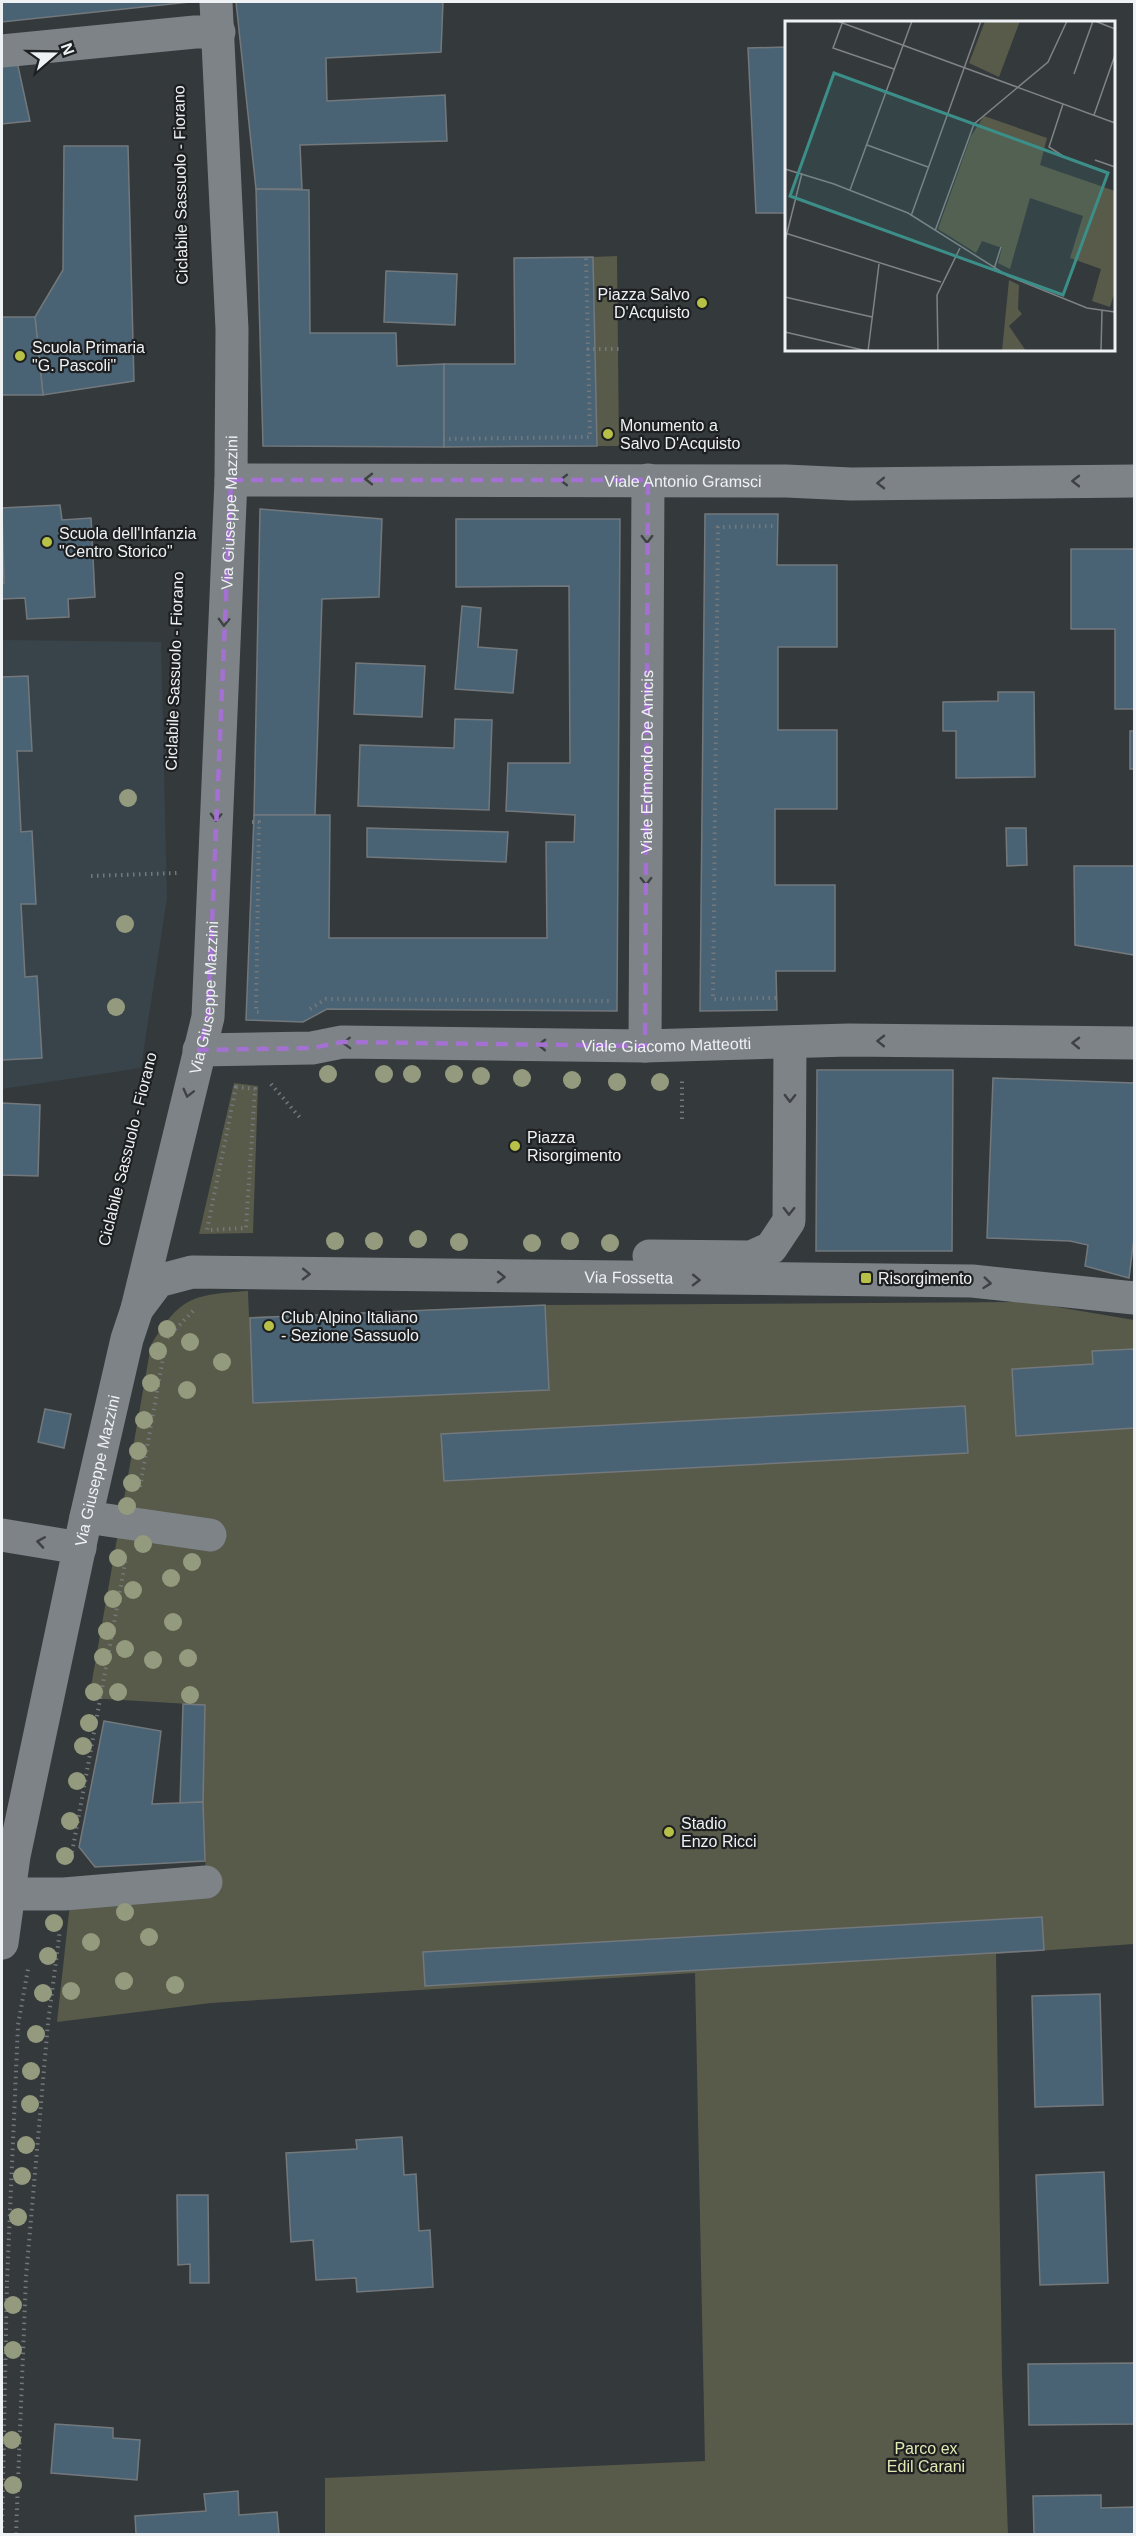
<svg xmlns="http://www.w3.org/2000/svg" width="1136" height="2536" viewBox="0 0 1136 2536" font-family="Arial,sans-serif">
<rect width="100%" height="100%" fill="#34393c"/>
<path fill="#39444a" d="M2 640 161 642 167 898 141 1068 2 1089Z"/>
<g fill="#585a4a">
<path d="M617 256 619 446H597L593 257Z"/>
<path d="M234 1083 258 1086 253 1233 199 1234Z"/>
<path d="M248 1291 249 1317 545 1305 1028 1302 1134 1320V1944L996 1954 1002 2375 1008 2534H325V2478L705 2461 695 1973 211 2003 57 2022 70 1903 206 1882 203 1802 205 1705 89 1698 151 1345C181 1296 192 1295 248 1291Z"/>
</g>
<g fill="#496374" stroke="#73787c" stroke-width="1.5">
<path d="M2 2H190L2 22Z"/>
<path d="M236 2H443L441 52 326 58 327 101 445 95 447 141 300 145 302 189H256Z"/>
<path d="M786 47V213H756L748 48Z"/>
<path d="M16 57 30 121 2 124V59Z"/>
<path d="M64 146H128L134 381 43 395 35 317 63 270Z"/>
<path d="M256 189 309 190 310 333H396L397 366 444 364V447L263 446Z"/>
<path d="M593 257 597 446 444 447V364H515L514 258Z"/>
<path d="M386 271 457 274 455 325 384 322Z"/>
<path d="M2 317H35L43 395H2Z"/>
<path d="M60 505 62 520 91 518 95 597 68 599 69 617 27 619 25 598 2 599V584L4 583 2 508Z"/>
<path d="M260 509 382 519 379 597 322 599 315 815H254Z"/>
<path d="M705 514H778L777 565H837V647H778V730H837V809H775V885H835V971H776L777 1010 700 1011Z"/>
<path d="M456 519H620L617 1011 327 1009 303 1022 246 1020 254 815H330L329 938H547L546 842H574L575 815 506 811 508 763H570L569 586 456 587Z"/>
<path d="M1071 549H1134V709H1115V629H1071Z"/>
<path d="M462 606 481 608 478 647 517 650 513 693 455 689Z"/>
<path d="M356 663 425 666 422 717 354 714Z"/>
<path d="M28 676 32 751H17L21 832 32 831 36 904H21L25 977 37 976 42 1058 2 1060V677Z"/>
<path d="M998 692H1034L1035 777 956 778V731H943V702L998 701Z"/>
<path d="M455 719 492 720 489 810 358 806 360 745 454 748Z"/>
<rect x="1130" y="731" width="4" height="38"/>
<path d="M367 828 508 832 506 862 367 857Z"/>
<path d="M1006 828H1026L1027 865 1007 866Z"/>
<path d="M1074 866H1134V955L1075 945Z"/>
<path d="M817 1070H953L952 1251H816Z"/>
<path d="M993 1078 1134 1083V1238L1129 1278 1085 1266 1088 1245 1070 1241 987 1238Z"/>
<path d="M2 1103 40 1105 38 1176 2 1175Z"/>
<path d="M545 1305 549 1390 253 1403 250 1318Z"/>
<path d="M1134 1349V1428L1016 1436 1012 1369 1093 1364 1092 1351Z"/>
<path d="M965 1406 968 1453 444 1481 441 1434Z"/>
<path d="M45 1409 71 1414 64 1448 38 1442Z"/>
<path d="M183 1704 205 1705 203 1802 180 1803Z"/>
<path d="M104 1721 161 1731 152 1804 203 1802 205 1861 95 1867 79 1847Z"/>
<path d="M1042 1917 1044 1950 425 1986 423 1952Z"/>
<path d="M1100 1994 1103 2105 1035 2107 1032 1996Z"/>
<path d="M402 2137 404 2175 416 2174 419 2231 430 2230 433 2287 357 2292 356 2278 316 2280 313 2240 291 2242 286 2153 357 2149 356 2140Z"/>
<path d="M1104 2172 1108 2283 1040 2285 1036 2175Z"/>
<path d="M177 2195H208L209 2283H190V2264L178 2265Z"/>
<path d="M1134 2363V2424L1029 2425 1028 2364Z"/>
<path d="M55 2424 113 2428V2438L140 2440 137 2480 51 2473Z"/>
<path d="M238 2491 239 2515 277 2512 279 2534H136L135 2516 206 2511 204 2494Z"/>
<path d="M1101 2495V2508L1134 2507V2534H1034L1033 2496Z"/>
</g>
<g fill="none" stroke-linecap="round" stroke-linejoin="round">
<g stroke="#74787b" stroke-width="4" stroke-dasharray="1.5 4.5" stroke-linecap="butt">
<path d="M587 349H619"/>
<path d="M443 439 590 437 586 257"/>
<path d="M252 822H259L256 1012H259"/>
<path d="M91 876 177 873"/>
<path d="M776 998 713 999 718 527 776 526"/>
<path d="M310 1009 326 999 609 1001"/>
<path d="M271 1084 302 1120"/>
<path d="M236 1087 255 1089 246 1228 207 1230Z"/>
<path d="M682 1119V1081"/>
<path d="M167 1338 193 1311"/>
<path d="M140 1487 165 1347"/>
<path d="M71 1858 126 1558"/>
<path d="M2 2534 7 2281 18 2025 28 1969"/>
<path d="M16 2534 26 2277 48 2023 60 1930"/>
</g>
<g stroke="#7e8387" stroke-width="33">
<path d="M2 51 195 32H219"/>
<path id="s1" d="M231 480 786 481 851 484 1134 481"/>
<path id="s2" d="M645 1046 648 480"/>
<path id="s3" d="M199 1050 312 1048 342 1042 645 1046 849 1040 1134 1043"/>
<path d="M649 1256 751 1257 771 1248 789 1221 790 1043"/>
<path id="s4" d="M137 1309 158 1281 192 1272 972 1281 1134 1298"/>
<path d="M86 1517 210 1535"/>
<path d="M2 1535 80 1548"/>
<path d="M8 1894H64L206 1882"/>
<path id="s5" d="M2 1943 14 1856 86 1517 127 1339 137 1309 208 1017 231 480 232 329 216 2"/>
</g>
</g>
<g fill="#949a7d">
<circle cx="128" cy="798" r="9"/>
<circle cx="125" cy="924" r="9"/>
<circle cx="116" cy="1007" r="9"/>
<circle cx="328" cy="1074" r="9"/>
<circle cx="384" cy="1074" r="9"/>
<circle cx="412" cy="1074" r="9"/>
<circle cx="454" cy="1074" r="9"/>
<circle cx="481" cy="1076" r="9"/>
<circle cx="522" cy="1078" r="9"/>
<circle cx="572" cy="1080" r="9"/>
<circle cx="617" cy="1082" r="9"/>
<circle cx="660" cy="1082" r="9"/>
<circle cx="418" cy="1239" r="9"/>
<circle cx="335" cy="1241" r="9"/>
<circle cx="374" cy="1241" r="9"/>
<circle cx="570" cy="1241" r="9"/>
<circle cx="459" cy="1242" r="9"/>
<circle cx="532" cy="1243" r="9"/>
<circle cx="610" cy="1243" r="9"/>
<circle cx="167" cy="1329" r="9"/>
<circle cx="190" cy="1342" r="9"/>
<circle cx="158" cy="1351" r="9"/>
<circle cx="222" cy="1362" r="9"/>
<circle cx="151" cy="1383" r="9"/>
<circle cx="187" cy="1390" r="9"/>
<circle cx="144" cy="1420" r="9"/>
<circle cx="138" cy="1451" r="9"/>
<circle cx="132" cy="1483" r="9"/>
<circle cx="127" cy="1506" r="9"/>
<circle cx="143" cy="1544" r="9"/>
<circle cx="118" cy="1558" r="9"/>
<circle cx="192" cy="1562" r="9"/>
<circle cx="171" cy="1578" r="9"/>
<circle cx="133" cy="1590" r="9"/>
<circle cx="113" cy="1599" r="9"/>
<circle cx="173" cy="1622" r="9"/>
<circle cx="107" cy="1631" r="9"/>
<circle cx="125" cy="1649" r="9"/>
<circle cx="103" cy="1657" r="9"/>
<circle cx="188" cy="1658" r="9"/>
<circle cx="153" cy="1660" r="9"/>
<circle cx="94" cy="1692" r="9"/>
<circle cx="118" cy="1692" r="9"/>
<circle cx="190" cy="1695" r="9"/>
<circle cx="89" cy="1723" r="9"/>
<circle cx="83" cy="1746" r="9"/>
<circle cx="77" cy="1781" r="9"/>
<circle cx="70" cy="1821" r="9"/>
<circle cx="65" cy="1856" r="9"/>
<circle cx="125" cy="1912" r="9"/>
<circle cx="54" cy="1923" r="9"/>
<circle cx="149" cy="1937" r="9"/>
<circle cx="91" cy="1942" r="9"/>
<circle cx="48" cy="1956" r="9"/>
<circle cx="124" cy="1981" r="9"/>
<circle cx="175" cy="1985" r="9"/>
<circle cx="71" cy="1991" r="9"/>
<circle cx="43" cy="1993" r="9"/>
<circle cx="36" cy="2034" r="9"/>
<circle cx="31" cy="2071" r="9"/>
<circle cx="30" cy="2104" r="9"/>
<circle cx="26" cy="2145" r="9"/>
<circle cx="22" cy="2176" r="9"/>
<circle cx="18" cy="2217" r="9"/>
<circle cx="13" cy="2305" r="9"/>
<circle cx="13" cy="2350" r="9"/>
<circle cx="12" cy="2440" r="9"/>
<circle cx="13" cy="2485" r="9"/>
</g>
<defs><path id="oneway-chevron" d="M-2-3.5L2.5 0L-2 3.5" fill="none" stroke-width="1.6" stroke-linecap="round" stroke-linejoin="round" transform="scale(1.5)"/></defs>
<g stroke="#3f4245">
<use href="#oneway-chevron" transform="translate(369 479) rotate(-180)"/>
<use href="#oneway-chevron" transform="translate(564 480) rotate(-180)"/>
<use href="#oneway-chevron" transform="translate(1076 481) rotate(-180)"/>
<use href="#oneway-chevron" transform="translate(881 483) rotate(179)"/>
<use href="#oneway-chevron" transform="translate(647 539) rotate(90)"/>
<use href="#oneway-chevron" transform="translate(224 622) rotate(92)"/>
<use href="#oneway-chevron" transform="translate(216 817) rotate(92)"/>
<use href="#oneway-chevron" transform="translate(646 881) rotate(90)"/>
<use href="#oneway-chevron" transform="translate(881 1041) rotate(-179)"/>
<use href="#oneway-chevron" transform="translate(347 1043) rotate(178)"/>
<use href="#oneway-chevron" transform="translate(1076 1043) rotate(-179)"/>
<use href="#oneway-chevron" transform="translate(542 1045) rotate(-179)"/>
<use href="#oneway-chevron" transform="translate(188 1093) rotate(104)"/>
<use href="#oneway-chevron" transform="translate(790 1098) rotate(91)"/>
<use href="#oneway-chevron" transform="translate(789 1211) rotate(91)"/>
<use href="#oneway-chevron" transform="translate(306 1274) rotate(1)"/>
<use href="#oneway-chevron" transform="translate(501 1277) rotate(1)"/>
<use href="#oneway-chevron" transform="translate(696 1280) rotate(1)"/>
<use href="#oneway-chevron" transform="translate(987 1283) rotate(6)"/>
<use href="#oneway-chevron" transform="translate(41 1542) rotate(-171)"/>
</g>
<path fill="none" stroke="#a471d2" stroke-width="4.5" stroke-dasharray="12 8" stroke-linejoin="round" d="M231 480H648L645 1046 342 1042 312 1048 199 1050 208 1017Z"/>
<g fill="#b8c147" stroke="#1d1f21" stroke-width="2">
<circle cx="702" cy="303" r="6"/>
<circle cx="20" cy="356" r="6"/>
<circle cx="608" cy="434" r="6"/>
<circle cx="47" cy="542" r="6"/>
<circle cx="515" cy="1146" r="6"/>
<rect x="860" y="1272" width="12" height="12" rx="3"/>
<circle cx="269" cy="1326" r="6"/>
<circle cx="669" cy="1832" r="6"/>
</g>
<g text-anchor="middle" stroke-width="4.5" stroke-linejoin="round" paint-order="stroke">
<g font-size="16" fill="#eff2f4" stroke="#1d1f21">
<text transform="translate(180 185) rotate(-91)" y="6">Ciclabile Sassuolo - Fiorano</text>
<text dy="6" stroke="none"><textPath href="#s1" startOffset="452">Viale Antonio Gramsci</textPath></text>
<text dy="6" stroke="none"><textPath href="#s5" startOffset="1454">Via Giuseppe Mazzini</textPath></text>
<text transform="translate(174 671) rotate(-88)" y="6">Ciclabile Sassuolo - Fiorano</text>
<text dy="6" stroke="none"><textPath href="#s2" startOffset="284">Viale Edmondo De Amicis</textPath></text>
<text dy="6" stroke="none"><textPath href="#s5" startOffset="968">Via Giuseppe Mazzini</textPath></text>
<text dy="6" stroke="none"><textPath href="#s3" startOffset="468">Viale Giacomo Matteotti</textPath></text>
<text transform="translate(127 1149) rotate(-76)" y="6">Ciclabile Sassuolo - Fiorano</text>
<text dy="6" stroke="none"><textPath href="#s4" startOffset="507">Via Fossetta</textPath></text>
<text dy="6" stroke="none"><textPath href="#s5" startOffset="482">Via Giuseppe Mazzini</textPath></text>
</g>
<g font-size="16" fill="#eff2f4" stroke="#1d1f21" text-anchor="start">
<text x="690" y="300" text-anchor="end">Piazza Salvo<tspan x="690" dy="18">D'Acquisto</tspan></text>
<text x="32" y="353">Scuola Primaria<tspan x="32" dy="18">"G. Pascoli"</tspan></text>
<text x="620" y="431">Monumento a<tspan x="620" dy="18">Salvo D'Acquisto</tspan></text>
<text x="59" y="539">Scuola dell'Infanzia<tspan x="59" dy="18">"Centro Storico"</tspan></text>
<text x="527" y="1143">Piazza<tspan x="527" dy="18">Risorgimento</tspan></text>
<text x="878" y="1284">Risorgimento</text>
<text x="281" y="1323">Club Alpino Italiano<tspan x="281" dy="18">- Sezione Sassuolo</tspan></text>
<text x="681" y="1829">Stadio<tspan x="681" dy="18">Enzo Ricci</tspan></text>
</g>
<g font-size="16" fill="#e3e9b2" stroke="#1d1f21">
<text x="926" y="2454">Parco ex<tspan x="926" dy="18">Edil Carani</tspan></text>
</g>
</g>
<g transform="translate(785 21)">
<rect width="330" height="330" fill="#34393c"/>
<path d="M200 0H235L214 56 184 42ZM199 95 262 117 255 144 330 170V270L325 286 307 280 316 248 285 237 298 195 245 177 225 248 213 242 217 227 197 220 191 232 153 208 186 115ZM224 259 234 264 233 288 237 293 224 305 241 330H217Z" fill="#585a4a"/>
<path fill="none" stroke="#7f8386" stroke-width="1.5" d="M52 0 330 102M58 0 48 27 109 48M310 0 330 8M289 53 308 0M309 94 330 34M82 124 143 146M278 135 264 126 278 83M310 139 330 146M0 148 49 163 123 192 223 255 302 287 330 291M65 169 127 0M126 195 196 0M150 210 189 103 263 41 282 0M0 212 156 261M0 220 17 152M209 248 216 226M0 276 87 296M0 311 82 330M83 330 94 243M153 330 152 274 175 227M316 330 317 290"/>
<path fill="#3c8f89" fill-opacity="0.15" stroke="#3c8f89" stroke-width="3" d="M49 52 323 152 278 274 5 175Z"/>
<rect width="330" height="330" fill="none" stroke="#eff2f4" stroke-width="3"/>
</g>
<rect width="1136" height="2536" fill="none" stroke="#eff2f4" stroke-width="6"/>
<g transform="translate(54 54) rotate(70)" stroke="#1d1f21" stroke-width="4.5" paint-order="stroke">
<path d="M0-4.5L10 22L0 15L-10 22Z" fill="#eff2f4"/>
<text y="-9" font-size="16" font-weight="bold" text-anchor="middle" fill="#eff2f4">N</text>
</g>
</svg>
